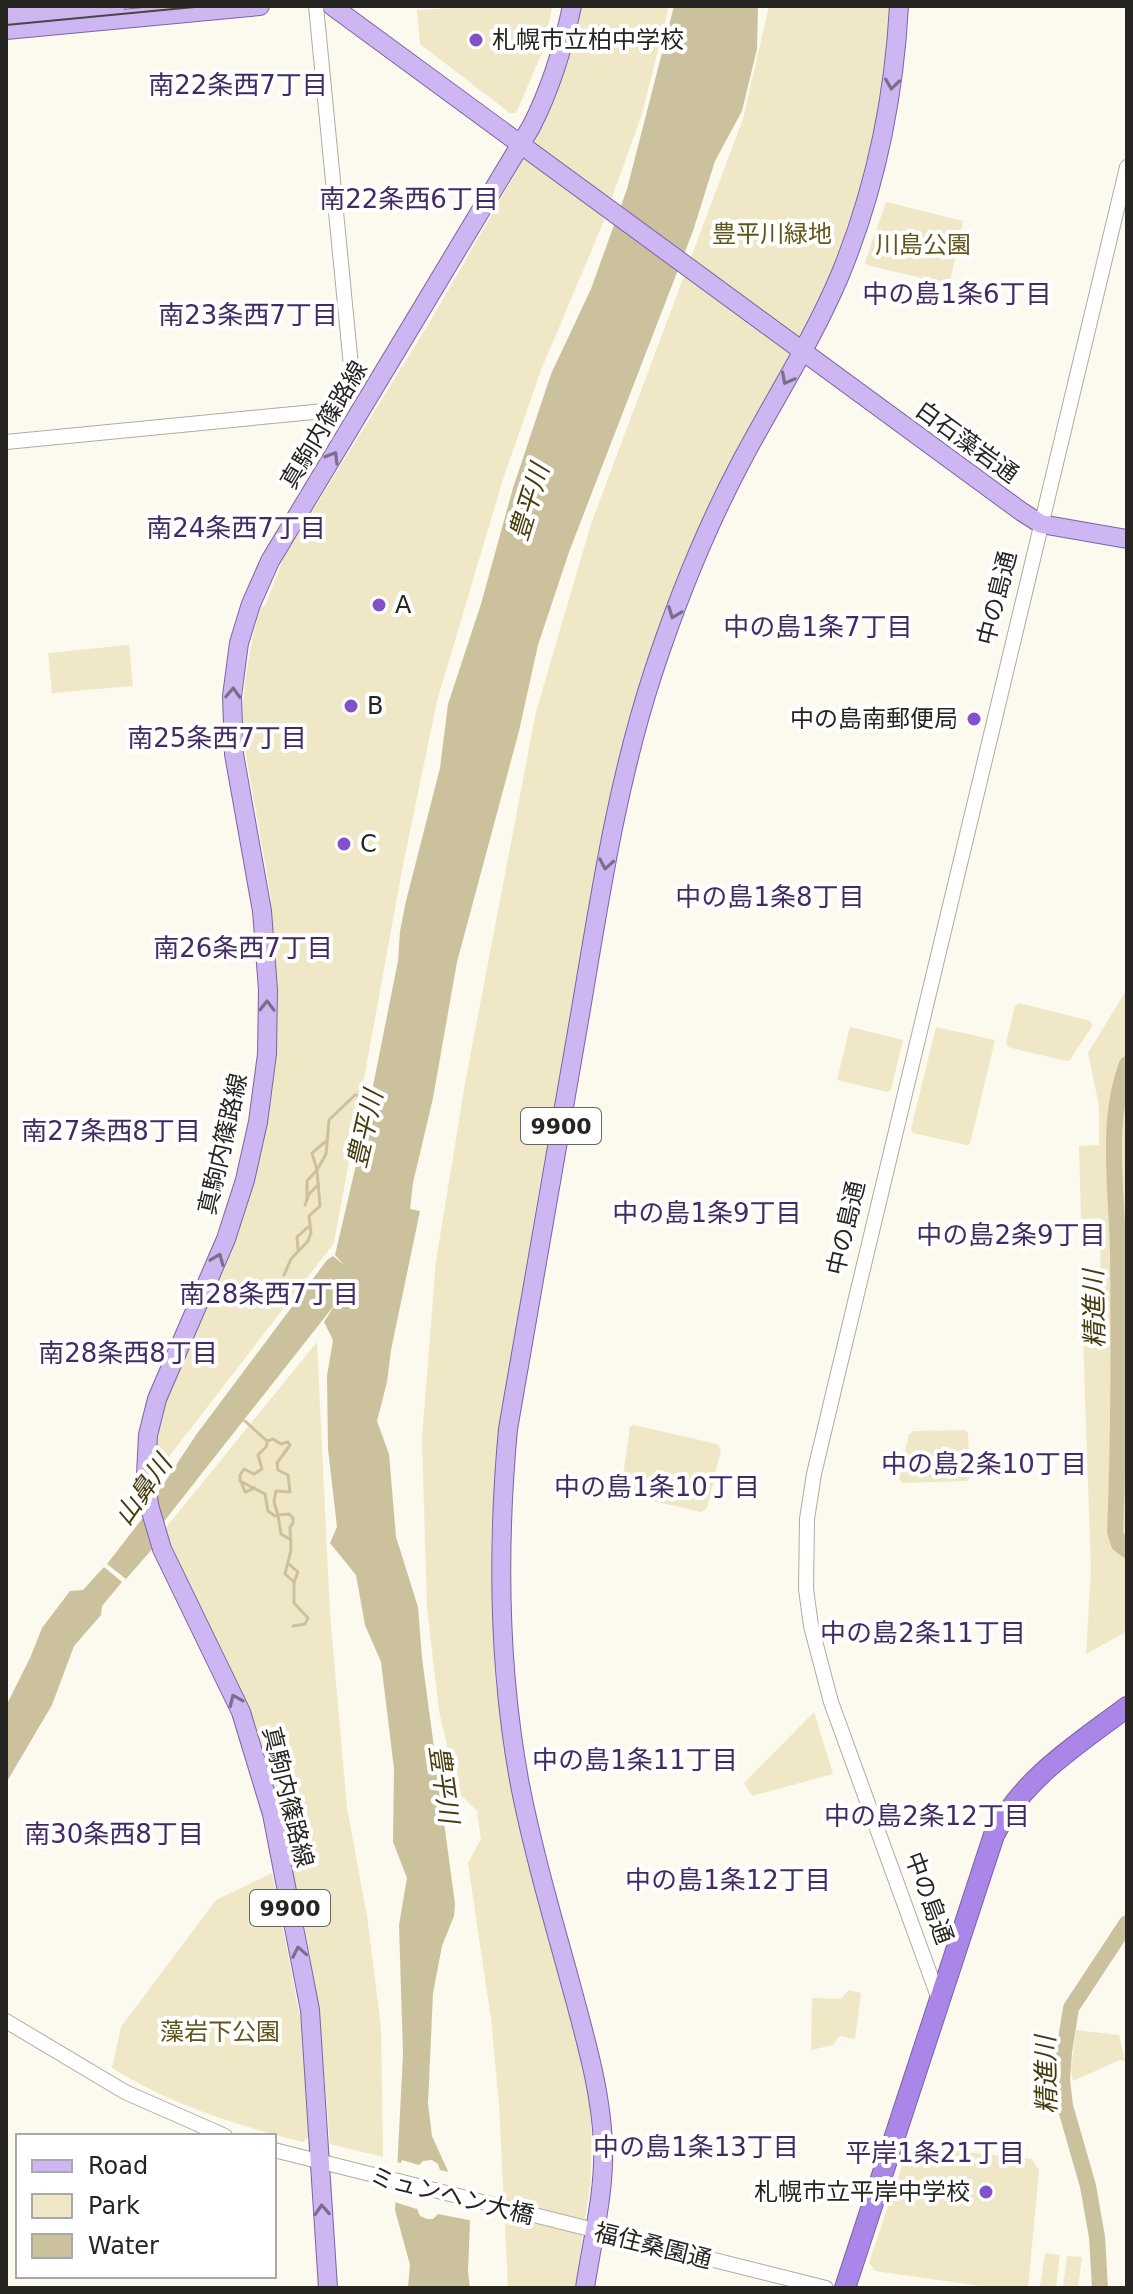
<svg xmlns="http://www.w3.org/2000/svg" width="1133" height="2294" viewBox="0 0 1133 2294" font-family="'DejaVu Sans','Noto Sans JP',sans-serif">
<rect width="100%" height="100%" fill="#fcf9ee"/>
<g fill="#efe7c6">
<path d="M440 6H552L545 46 516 113H510L420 44 417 10 440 9Z"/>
<path d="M581 6H669L642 114 601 228 541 370 503 479 437 701 402 870 334 1243 154 1476V1454L160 1417 233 1244 276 1017 271 897 242 732C242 689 249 648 261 606H265L284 557 431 320 534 141 563 76 578 30Z"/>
<path d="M769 6H892C892 35 887 62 882 90 869 166 847 240 813 309 788 360 758 408 733 459 684 557 646 659 617 764L580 959 563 1070 537 1201 500 1425 491 1537 495 1678 511 1788 587 2081 590 2110 592 2139 590 2186 575 2288H508L499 2104 491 2019 468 1863 481 1839 477 1811 458 1792 439 1711 427 1607 422 1438 436 1261 466 1078 536 712 591 524 743 119Z"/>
<path d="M886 202 963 221 950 282 946 284 867 265 865 262Z"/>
<path d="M129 645 133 686 52 693 48 653Z"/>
<path d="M1127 989V1622L1124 1633 1086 1654 1091 1570 1083 1337 1100 1309 1101 1218 1081 1219 1079 1146 1099 1145V1106L1088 1053Z"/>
<path d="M1019 1003 1091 1021 1092 1026 1070 1060 1066 1061 1008 1047 1006 1043 1015 1006Z"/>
<path d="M850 1027 903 1040 891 1090 887 1092 837 1080Z"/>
<path d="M936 1027 995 1040 970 1144 967 1145 913 1133 911 1129Z"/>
<path d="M317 1342 330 1614 347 1808 367 1916 381 2027 383 2157 330 2144 318 2003 305 1928 274 1800 164 1530Z"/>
<path d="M634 1425 717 1444 721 1450 707 1508 701 1512 623 1494 621 1490 630 1427Z"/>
<path d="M965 1430 968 1433 970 1477 967 1481 903 1483 899 1479 909 1434 914 1431Z"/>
<path d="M814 1712 833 1774 752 1796 744 1783Z"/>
<path d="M272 1873 301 2022 313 2133 303 2142C236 2125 172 2105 112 2068L121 2027 216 1900Z"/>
<path d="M849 1990 861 1993 855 2039 839 2036 833 2045 811 2050 812 1998 841 1999Z"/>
<path d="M1076 2030 1119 2035 1125 2061 1120 2060 1073 2081 1071 2069Z"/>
<path d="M909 2146 1032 2159 1039 2170 1028 2288H995L875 2271 869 2262Z"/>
<path d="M1045 2253 1060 2255 1056 2287 1040 2286Z"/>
<path d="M1067 2256 1082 2257 1078 2288H1063Z"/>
</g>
<g fill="#cbc29d">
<path d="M674 6H758L757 49 742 111 715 161 693 231 569 552 538 645 519 731 457 962 433 1098 413 1183 410 1209 420 1211 391 1350 387 1382 377 1421 389 1454 396 1537 418 1607 422 1658 455 1904 454 1916 442 1946 433 1993 428 2104 432 2136 470 2220 468 2272 470 2288H408L410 2265 395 2210 403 2054 399 1925 407 1878 393 1842 394 1769 381 1662 365 1625 356 1575 330 1543 337 1527 328 1449 327 1376 333 1340 324 1322 336 1303 162 1524 155 1497 196 1435 327 1260 333 1256 344 1265 335 1255 365 1126 398 961 400 931 406 901 440 768 448 704 481 604 513 488 551 374 591 289 627 189Z"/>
<path d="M145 1515 154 1547 126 1579 107 1564Z"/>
<path d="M104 1567 122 1582 102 1606 101 1615 74 1646 52 1705 6 1783V1706L30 1658 42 1628 70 1591 83 1590Z"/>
</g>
<path fill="#fcf9ee" d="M402 2160 419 2165 423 2161 432 2160 438 2164 440 2170 453 2173 474 2221 438 2214 433 2219H427L420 2216 417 2209 391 2201 393 2161 401 2163Z"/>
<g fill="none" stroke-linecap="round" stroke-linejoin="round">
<g stroke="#cbc29d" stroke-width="3">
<path d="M307 1199V1181L317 1170 312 1153 325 1142"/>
<path d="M305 1205 309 1194 318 1185"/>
<path d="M298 1250 297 1237 308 1227"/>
<path d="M284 1275 291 1259 308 1241 311 1233 309 1216 320 1206 317 1170 326 1154 329 1120 355 1095 372 1096"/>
<path d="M245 1421 267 1441 273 1439 281 1444 288 1442 290 1445 277 1463 278 1470 288 1475 290 1492 276 1491 274 1502 278 1515 289 1514 293 1518V1523L290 1527 291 1550 285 1574 294 1582V1603L308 1618 305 1624 293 1626"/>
<path d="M267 1443 266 1447 258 1455 262 1469 254 1474 244 1469 240 1475V1481L265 1494 268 1511 275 1516 278 1515 281 1534 291 1540"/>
<path d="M242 1484 245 1492 255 1488"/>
<path d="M289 1564 298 1572 294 1582"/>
</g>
<g stroke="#cbc29d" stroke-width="16">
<path d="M1127 1064C1105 1122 1117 1191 1118 1252 1119 1346 1119 1439 1115 1532L1119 1544 1127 1550"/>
<path d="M1100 2288 1097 2237 1088 2186 1065 2106 1062 2079 1064 2052 1071 2008 1127 1923"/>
</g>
<g stroke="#aeaca2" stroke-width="16">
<g id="minor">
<path d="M6 442 324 411C341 402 350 385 351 366L316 6"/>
<path d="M939 1999 831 1702 811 1626 806 1589 807 1519 814 1474 833 1394 1127 167"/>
<path d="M6 2021 125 2092 225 2136"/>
<path d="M274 2150 826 2288"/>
</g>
</g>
<g stroke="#7c64a3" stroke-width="20">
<g id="major">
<path d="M332 6 1022 512 1041 524 1127 539"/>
<path d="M6 16 116 6"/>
<path d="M6 30 260 6"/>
<path d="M328 2288 310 2010 272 1814 241 1712 162 1549 149 1505 146 1475 148 1435 157 1399 226 1239 245 1180 258 1122 267 1054 268 990 262 911 234 754 232 696 239 643 251 604 270 561 531 127C551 88 563 49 572 6"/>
<path d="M585 2288C592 2240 605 2193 603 2144 601 2093 587 2045 574 1996 555 1926 534 1856 520 1785 498 1667 497 1548 508 1429 533 1289 557 1149 581 1009 600 896 617 783 653 673 677 600 706 528 742 460 775 398 813 339 840 275 875 190 894 98 899 6"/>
</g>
</g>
<g stroke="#7c64a3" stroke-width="22">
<path id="highway" d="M845 2288 994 1835C1023 1778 1077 1745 1127 1707"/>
</g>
<use href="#minor" stroke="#fff" stroke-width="14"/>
<use href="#major" stroke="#cdb6f2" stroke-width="18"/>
<use href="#highway" stroke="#ab86e9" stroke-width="20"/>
<path stroke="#494843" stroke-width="2" d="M6 25 205 6"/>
</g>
<defs><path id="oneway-chevron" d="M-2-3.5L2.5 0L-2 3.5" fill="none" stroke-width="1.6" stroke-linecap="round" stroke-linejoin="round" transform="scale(2)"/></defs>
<g stroke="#7a6e8a">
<use href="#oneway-chevron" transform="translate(892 84) rotate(98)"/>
<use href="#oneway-chevron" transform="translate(787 379) rotate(118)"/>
<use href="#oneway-chevron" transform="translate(333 457) rotate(-59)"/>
<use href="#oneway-chevron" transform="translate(674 613) rotate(111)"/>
<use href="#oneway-chevron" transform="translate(233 693) rotate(-88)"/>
<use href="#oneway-chevron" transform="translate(606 864) rotate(100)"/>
<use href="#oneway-chevron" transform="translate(267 1006) rotate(-89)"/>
<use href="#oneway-chevron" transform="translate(218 1259) rotate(-68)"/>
<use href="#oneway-chevron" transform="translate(235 1700) rotate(-114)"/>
<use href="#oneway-chevron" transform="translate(299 1952) rotate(-101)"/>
<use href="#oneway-chevron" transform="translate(322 2210) rotate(-93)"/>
</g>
<g fill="#8250c8" stroke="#fff" stroke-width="3">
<circle cx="476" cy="40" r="8"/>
<circle cx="379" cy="605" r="8"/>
<circle cx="351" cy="706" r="8"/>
<circle cx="974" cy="719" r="8"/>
<circle cx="344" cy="844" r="8"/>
<circle cx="986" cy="2192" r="8"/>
</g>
<g text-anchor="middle" stroke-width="8" stroke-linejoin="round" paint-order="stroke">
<g fill="#fff" stroke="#676664" stroke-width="2">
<rect x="521" y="1108" width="80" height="36" rx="6"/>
<rect x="250" y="1890" width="80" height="36" rx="6"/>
</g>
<g font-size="22" font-weight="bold" fill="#262521">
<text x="561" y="1134">9900</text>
<text x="290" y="1916">9900</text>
</g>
<g font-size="24" fill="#262521" stroke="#fff" text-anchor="start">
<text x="492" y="48">札幌市立柏中学校</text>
<text x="395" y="613">A</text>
<text x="367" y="714">B</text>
<text x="958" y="727" text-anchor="end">中の島南郵便局</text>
<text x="360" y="852">C</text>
<text x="970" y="2200" text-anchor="end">札幌市立平岸中学校</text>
</g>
<g font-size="24" fill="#635518" stroke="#fff">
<text x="772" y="242">豊平川緑地</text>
<text x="923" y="253">川島公園</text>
<text x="220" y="2040">藻岩下公園</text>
</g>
<g font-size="24" fill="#262521" stroke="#fff">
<text transform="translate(324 425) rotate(-59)" y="8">真駒内篠路線</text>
<text transform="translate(967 442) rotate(36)" y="8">白石藻岩通</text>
<text transform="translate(997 598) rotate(-76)" y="8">中の島通</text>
<text transform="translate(223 1144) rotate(-77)" y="8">真駒内篠路線</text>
<text transform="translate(846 1228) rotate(-77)" y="8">中の島通</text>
<text transform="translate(288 1797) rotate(76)" y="8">真駒内篠路線</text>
<text transform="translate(929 1898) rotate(70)" y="8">中の島通</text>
<text transform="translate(452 2196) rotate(14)" y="8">ミュンヘン大橋</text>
<text transform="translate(653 2246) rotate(14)" y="8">福住桑園通</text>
</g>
<g font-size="26" fill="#422a65" stroke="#fff">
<text x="238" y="94">南22条西7丁目</text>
<text x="409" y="208">南22条西6丁目</text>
<text x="957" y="303">中の島1条6丁目</text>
<text x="248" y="324">南23条西7丁目</text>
<text x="236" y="537">南24条西7丁目</text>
<text x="818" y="636">中の島1条7丁目</text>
<text x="217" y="747">南25条西7丁目</text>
<text x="770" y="906">中の島1条8丁目</text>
<text x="243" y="957">南26条西7丁目</text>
<text x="111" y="1140">南27条西8丁目</text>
<text x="707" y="1222">中の島1条9丁目</text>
<text x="1011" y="1244">中の島2条9丁目</text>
<text x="269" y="1303">南28条西7丁目</text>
<text x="128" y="1362">南28条西8丁目</text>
<text x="984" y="1473">中の島2条10丁目</text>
<text x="657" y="1496">中の島1条10丁目</text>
<text x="923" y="1642">中の島2条11丁目</text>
<text x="635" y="1769">中の島1条11丁目</text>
<text x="927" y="1825">中の島2条12丁目</text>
<text x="114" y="1843">南30条西8丁目</text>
<text x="728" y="1889">中の島1条12丁目</text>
<text x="696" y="2156">中の島1条13丁目</text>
<text x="935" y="2162">平岸1条21丁目</text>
</g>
<g font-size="26" font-style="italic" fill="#473c0e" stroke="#fff">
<text transform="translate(529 502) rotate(-73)" y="9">豊平川</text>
<text transform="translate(365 1129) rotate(-77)" y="9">豊平川</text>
<text transform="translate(1094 1309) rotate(-91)" y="9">精進川</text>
<text transform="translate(143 1490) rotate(-55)" y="9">山鼻川</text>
<text transform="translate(444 1784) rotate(82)" y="9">豊平川</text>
<text transform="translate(1046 2075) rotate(-91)" y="9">精進川</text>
</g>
</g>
<rect width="1133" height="2294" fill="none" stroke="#262521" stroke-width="16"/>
<rect x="16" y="2134" width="260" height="144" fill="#ffffff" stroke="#a8a8a6" stroke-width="2"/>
<rect x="32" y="2160" width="40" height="12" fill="#cdb6f2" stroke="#a8a8a6" stroke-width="2"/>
<text x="88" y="2174" font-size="24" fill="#262521">Road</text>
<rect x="32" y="2194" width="40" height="24" fill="#efe7c6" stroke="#a8a8a6" stroke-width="2"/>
<text x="88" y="2214" font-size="24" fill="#262521">Park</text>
<rect x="32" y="2234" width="40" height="24" fill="#cbc29d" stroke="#a8a8a6" stroke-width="2"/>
<text x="88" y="2254" font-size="24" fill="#262521">Water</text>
</svg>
